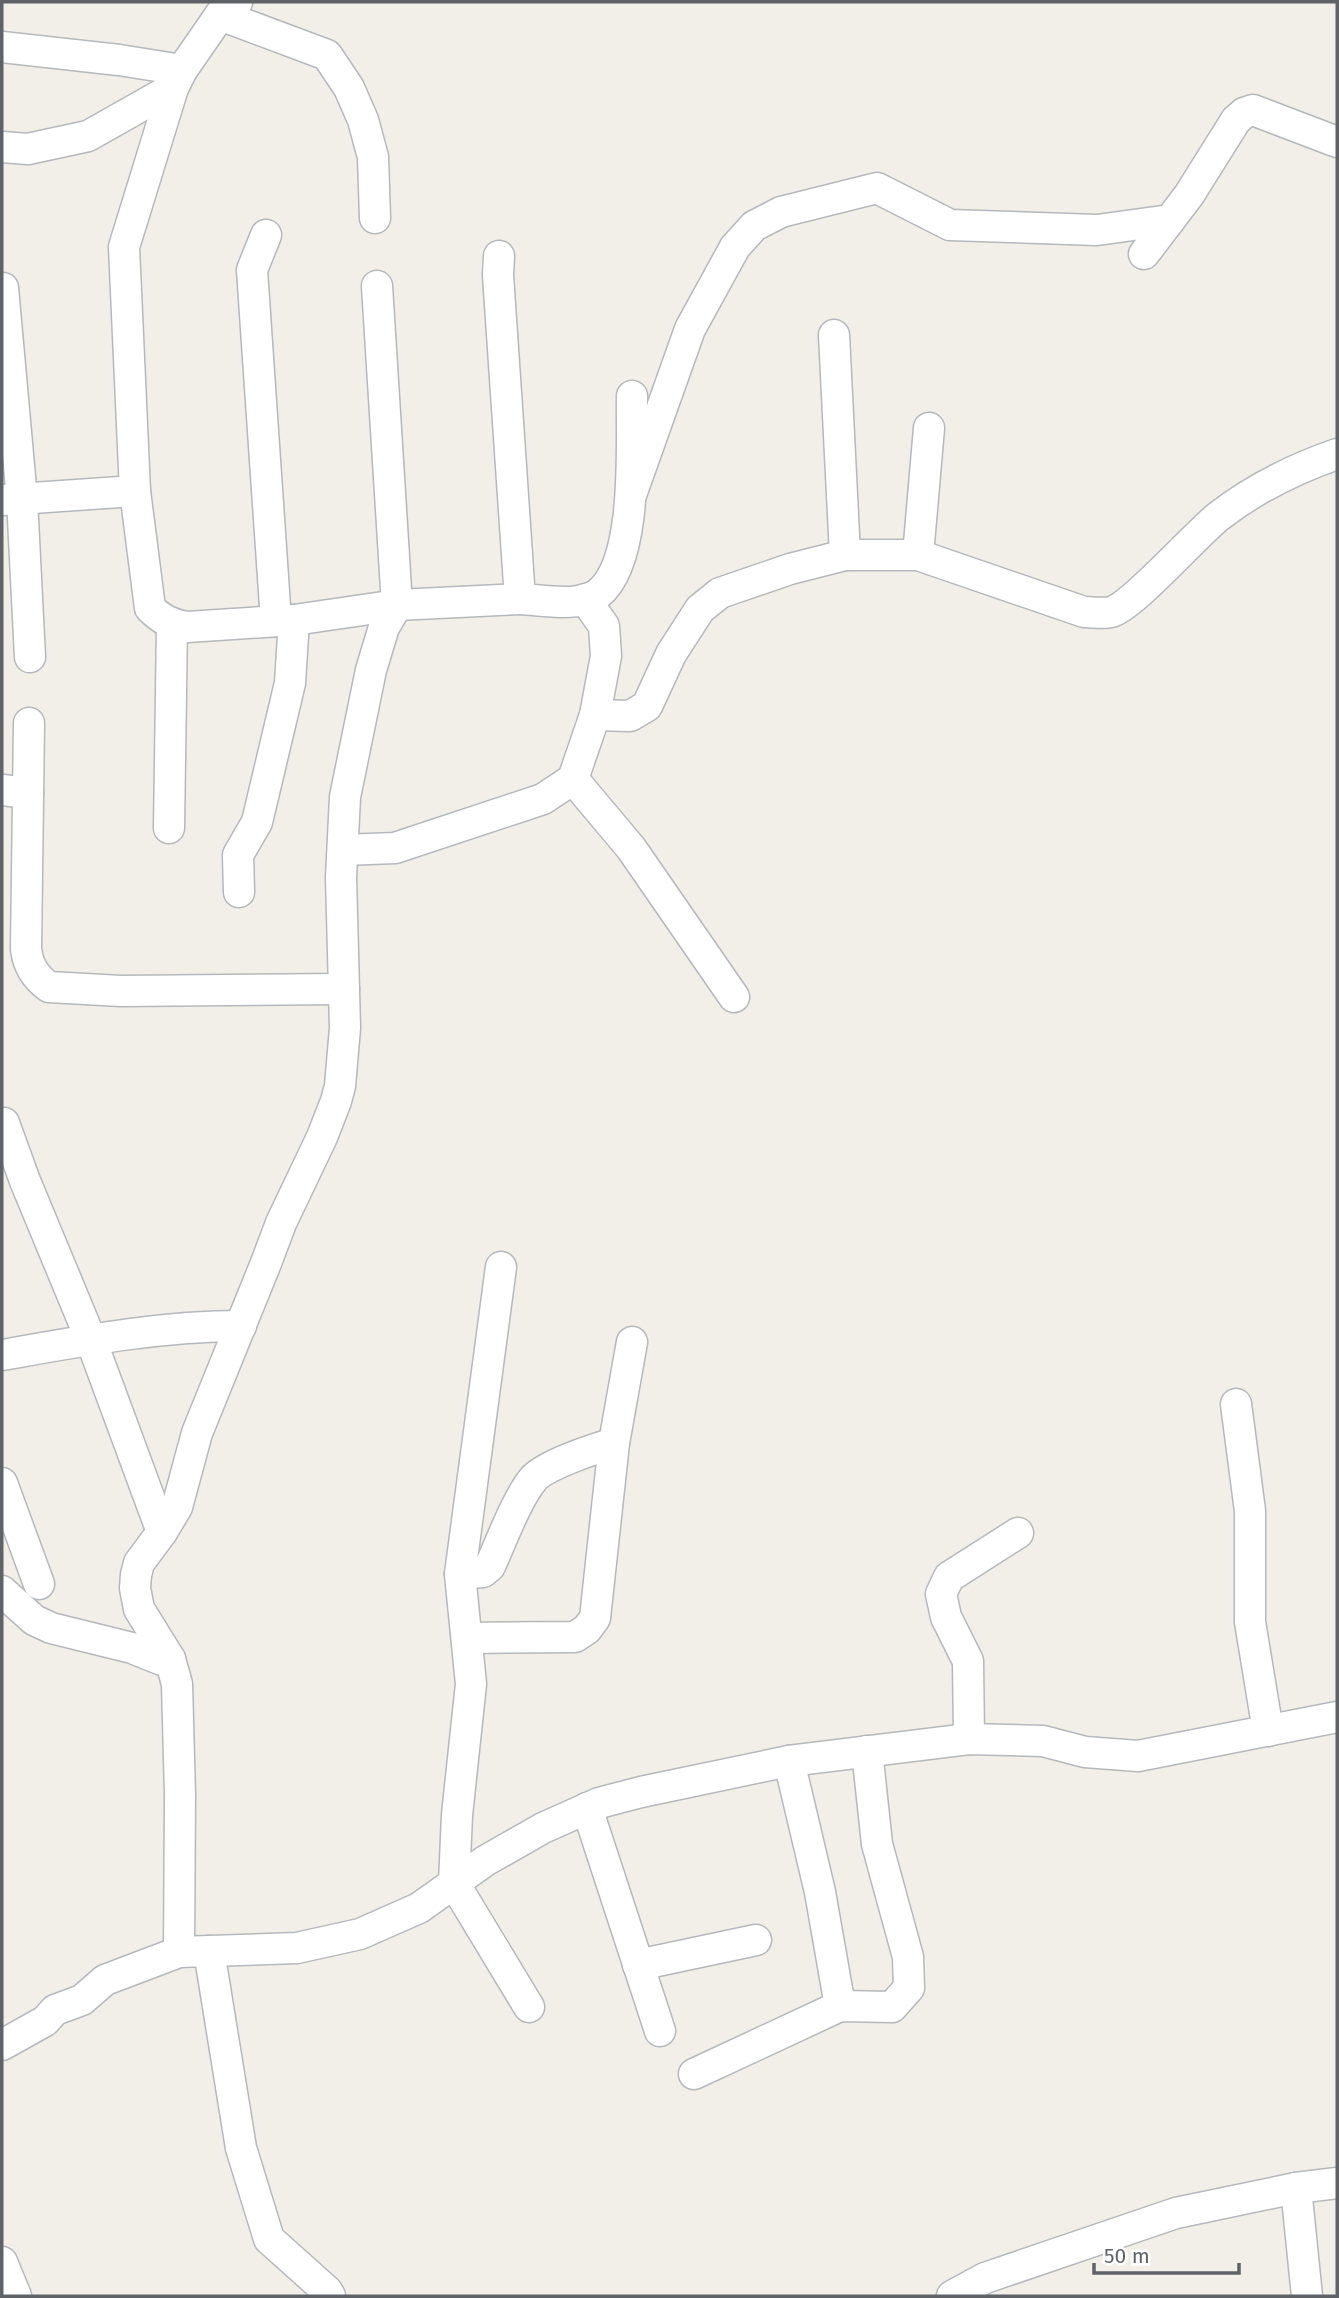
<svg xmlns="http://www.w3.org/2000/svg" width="1339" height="2298" viewBox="0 0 1339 2298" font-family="'Fira Sans',sans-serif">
<rect width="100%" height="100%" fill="#f1efe8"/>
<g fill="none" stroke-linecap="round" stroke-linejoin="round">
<g stroke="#b5b8bc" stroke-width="33">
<g id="minor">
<path d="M220 15 327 55 349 88 363 120 373 157 375 218"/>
<path d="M2 47 119 60 182 70"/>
<path d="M173 88 124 247 135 491 150 608C162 620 171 624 187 627L294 620 397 605 520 599"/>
<path d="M2 147 28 149 88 136 173 88 182 70 220 15 237 2"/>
<path d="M266 235 252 270 276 621"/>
<path d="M1144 254 1189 195 1236 120 1244 113 1253 110 1337 142"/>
<path d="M499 256 498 275 520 599C543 600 580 608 599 593 639 560 631 444 632 396"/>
<path d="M3 288 22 499 30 657"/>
<path d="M834 335 845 555"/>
<path d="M631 495 690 329 735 247 754 226 781 212 877 188 950 225 1097 230 1170 220"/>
<path d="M3 500 135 491"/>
<path d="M918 555 929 428"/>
<path d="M595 715 630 716 647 706 671 654 700 609 720 593 790 569 845 555H918L1084 612C1092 612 1103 614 1111 612 1132 607 1196 534 1219 516 1255 488 1294 469 1337 454"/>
<path d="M29 723 26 949C28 966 35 977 49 987L121 991 344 989"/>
<path d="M573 779 631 848 734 997"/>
<path d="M2 790 28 793"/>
<path d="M169 828 172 624"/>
<path d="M343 850 395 848 543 799 573 779 595 715 606 656 604 626 585 599"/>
<path d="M239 892 238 855 257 822 290 683 294 620"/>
<path d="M4 1123 25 1181 91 1340 162 1532"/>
<path d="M501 1267 460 1574 471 1684 457 1815 454 1883 529 2007"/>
<path d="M2 1355C81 1341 160 1326 241 1326"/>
<path d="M1236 1404 1250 1511V1622L1268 1731"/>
<path d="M2 1483 39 1584"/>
<path d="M460 1574 483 1572 490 1566C501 1542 517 1498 534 1478 548 1464 594 1449 614 1443"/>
<path d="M2 1591 34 1620 51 1628 132 1648 162 1660 170 1659"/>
<path d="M467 1638 575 1637 587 1629 595 1618 614 1443 632 1342"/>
<path d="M969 1739 968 1661 946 1617 941 1594 949 1577 1018 1533"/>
<path d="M789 1761 820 1892 840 2006"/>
<path d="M587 1808 660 2031"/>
<path d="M209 1951 241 2148 269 2239 327 2291 330 2296"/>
<path d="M179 1952 180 1795 177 1684 170 1659 139 1609 135 1588 136 1575 139 1563 162 1532 177 1507 197 1433 266 1263 281 1223 322 1137 336 1101 340 1086 345 1028 341 877 345 797 371 670 384 627 397 605 377 286"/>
<path d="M638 1965 756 1940"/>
<path d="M2 2045 45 2021 55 2010 82 2000 105 1980 179 1952 297 1948 360 1934 419 1908 485 1861 543 1828 599 1803 641 1792 789 1761 969 1739 1043 1741 1085 1752 1138 1756 1337 1717"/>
<path d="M694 2074 840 2006 892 2007 909 1988 908 1957 877 1844 867 1751"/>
<path d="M1296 2188 1307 2296"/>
<path d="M2 2262 16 2296"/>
<path d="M952 2296 985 2278 1176 2213 1296 2188 1337 2183"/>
</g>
</g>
<use href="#minor" stroke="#fff" stroke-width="30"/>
</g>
<rect width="1339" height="2298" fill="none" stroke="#5f6368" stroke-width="7"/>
<path d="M1094 2263v10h145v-10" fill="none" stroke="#5f6368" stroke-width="3.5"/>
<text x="1104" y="2263" font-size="21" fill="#5f6368" stroke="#ffffff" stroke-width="5" paint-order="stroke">50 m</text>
</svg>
